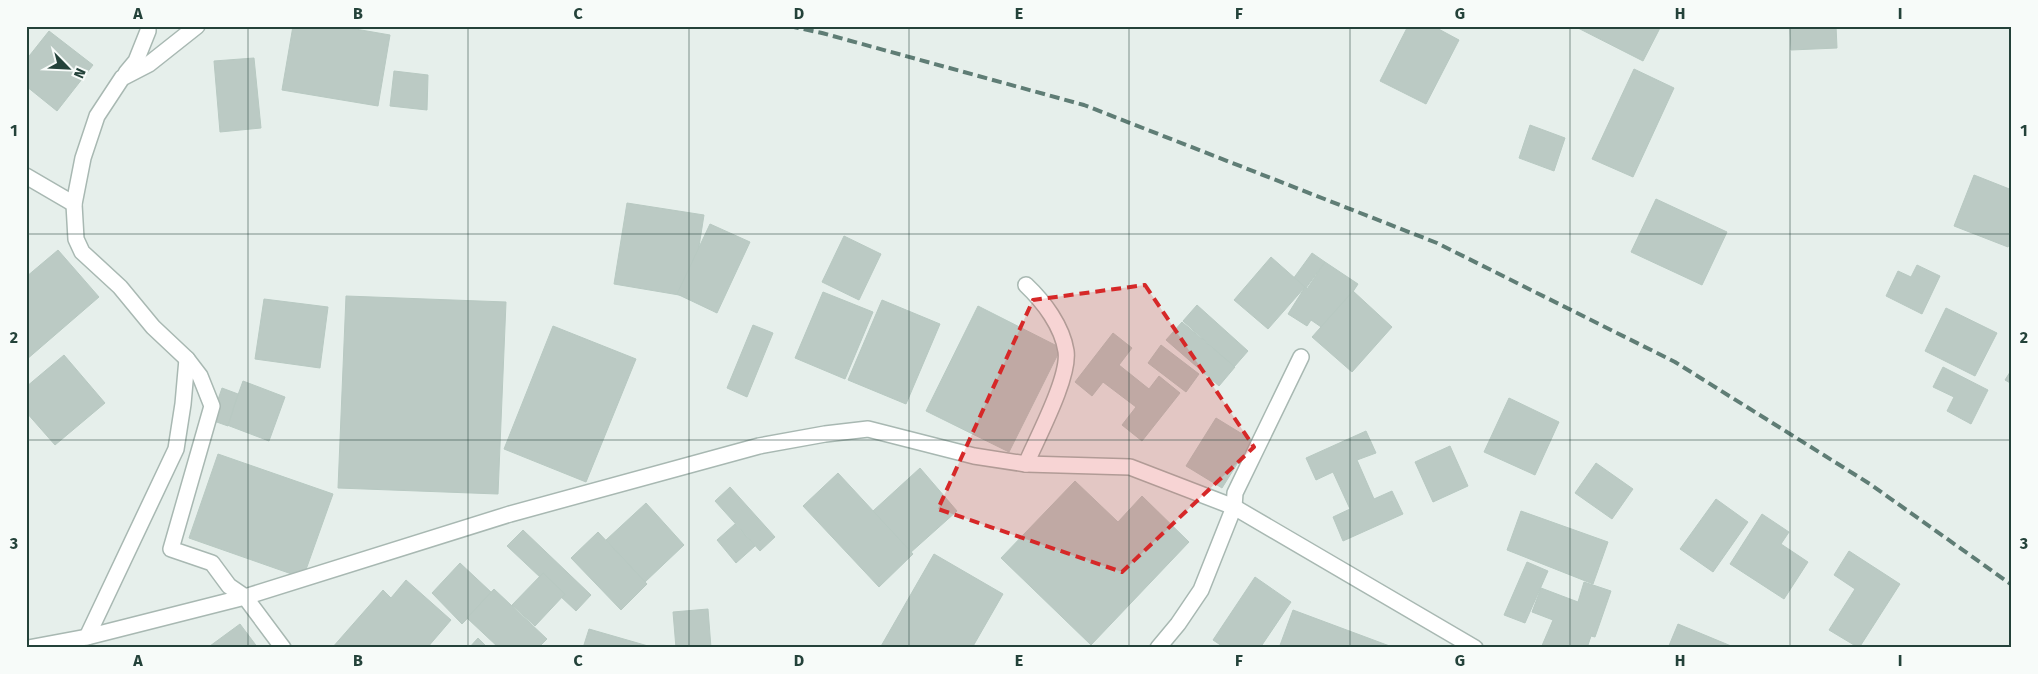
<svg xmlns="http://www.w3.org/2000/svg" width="2038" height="674" viewBox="0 0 2038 674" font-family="'Fira Sans',sans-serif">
<rect width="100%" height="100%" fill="#e6efeb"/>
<g fill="#bbcac4" stroke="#b8c9c2">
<path d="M293 26H338L390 35 378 106 282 90Z"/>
<path d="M1408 26H1433L1459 40 1426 104 1380 81Z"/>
<path d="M1579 26H1661L1643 61 1578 28Z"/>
<path d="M1790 26H1836L1837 48 1791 50Z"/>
<path d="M49 31 93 65 57 111 26 86V60Z"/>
<path d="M254 58 261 128 220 132 214 61Z"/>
<path d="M1634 69 1674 88 1633 177 1592 159Z"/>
<path d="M394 71 428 75 427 110 390 106Z"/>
<path d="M1530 125 1565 138 1554 171 1519 158Z"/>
<path d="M1974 175 2012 190V239L2008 247 1954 226Z"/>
<path d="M1656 199 1727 232 1702 285 1631 252Z"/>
<path d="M627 203 704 215 691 297 614 284Z"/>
<path d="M710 224 750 242 717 313 677 294Z"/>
<path d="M844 236 881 254 859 300 822 282Z"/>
<path d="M58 250 99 297 26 360V277Z"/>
<path d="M1312 253 1325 262 1306 288 1293 279Z"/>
<path d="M1271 257 1305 287 1268 329 1234 300Z"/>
<path d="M1325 262 1358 284 1327 331 1311 320 1307 326 1288 314 1305 287 1307 289Z"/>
<path d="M1917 265 1940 276 1922 314 1886 296 1898 271 1911 277Z"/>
<path d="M1353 291 1392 327 1352 372 1312 337Z"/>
<path d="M823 292 873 312 845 379 795 358Z"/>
<path d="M346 296 506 302 498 494 338 488Z"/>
<path d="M264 299 328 307 320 368 255 359Z"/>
<path d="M882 300 940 324 906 404 848 380Z"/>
<path d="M1197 305 1248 351 1234 367 1183 321Z"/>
<path d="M978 306 1061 348 1009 452 926 411Z"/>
<path d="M1946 308 1997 333 1975 376 1925 351Z"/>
<path d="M1182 322 1235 367 1219 386 1166 340Z"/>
<path d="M753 325 773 333 747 397 727 388Z"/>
<path d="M553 326 636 359 586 482 504 449Z"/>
<path d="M1113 333 1132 348 1119 365 1149 389 1159 376 1180 393 1142 441 1122 425 1136 407 1103 382 1092 396 1075 382Z"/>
<path d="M1161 345 1199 374 1186 392 1148 363Z"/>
<path d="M64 355 105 403 55 445 26 412V387Z"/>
<path d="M1943 367 1988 390 1971 424 1947 411 1954 397 1933 387Z"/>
<path d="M2012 369V384L2005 380Z"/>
<path d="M243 381 285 397 269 441 227 425Z"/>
<path d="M222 388 238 394 228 426 211 420Z"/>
<path d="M1509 398 1559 422 1535 475 1484 452Z"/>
<path d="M1216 418 1252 440 1222 488 1186 466Z"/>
<path d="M1366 431 1376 453 1357 460 1374 499 1392 491 1403 514 1343 541 1333 517 1350 509 1333 472 1316 480 1306 458Z"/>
<path d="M1450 446 1468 486 1433 502 1415 462Z"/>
<path d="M218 454 333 494 303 578 189 538Z"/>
<path d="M1596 463 1633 489 1612 519 1575 493Z"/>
<path d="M920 468 957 511 910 553 873 511Z"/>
<path d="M838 473 913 554 879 587 803 506Z"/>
<path d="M1075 481 1118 522 1142 496 1189 542 1091 645 1001 558Z"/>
<path d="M730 487 775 537 760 551 715 501Z"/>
<path d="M1716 499 1748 522 1713 572 1680 549Z"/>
<path d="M646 503 684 545 645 582 606 540Z"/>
<path d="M1521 511 1608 542 1593 584 1507 550Z"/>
<path d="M1762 514 1789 532 1781 544 1808 562 1784 599 1730 564Z"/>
<path d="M735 524 755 546 736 563 717 540Z"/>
<path d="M523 530 591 595 576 611 507 546Z"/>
<path d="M598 532 647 584 621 610 571 558Z"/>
<path d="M1849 551 1900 584 1859 648 1829 630 1855 589 1834 575Z"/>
<path d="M934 554 1003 594 972 648H880Z"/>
<path d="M1527 562 1548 571 1525 623 1504 615Z"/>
<path d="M460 563 492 593 462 624 432 593Z"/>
<path d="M543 573 565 594 535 626 512 605Z"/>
<path d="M1255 577 1291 602 1260 648H1225L1213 640Z"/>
<path d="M406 580 451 620 427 648H332L383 590 391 598Z"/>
<path d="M1584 582 1611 591 1595 637 1591 636 1587 648H1541L1553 620 1532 612 1541 588 1578 602Z"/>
<path d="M494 589 547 639 538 648H499L467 618Z"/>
<path d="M708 609 711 648H676L673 612Z"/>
<path d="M1293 610 1395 648H1279Z"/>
<path d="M240 624 258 648H211L210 646Z"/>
<path d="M1678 624 1736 648H1668Z"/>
<path d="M589 629 655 648H583Z"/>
<path d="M478 638 488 648H469Z"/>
</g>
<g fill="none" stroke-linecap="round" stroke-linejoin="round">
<g stroke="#a8b8b2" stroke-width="18">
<g id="minor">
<path d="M197 26 149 64 122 78 97 116 83 158 74 204 76 239 82 252 120 287 153 327 187 359 200 376 212 406 171 549 212 563 229 586 245 597 510 514 759 446 825 434 868 429 974 456 1026 464 1130 467 1234 507 1475 648"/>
<path d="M126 73 136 61 148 31V26"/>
<path d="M26 176 74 204"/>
<path d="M1026 285C1044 302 1062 326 1066 351 1070 377 1037 438 1026 464"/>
<path d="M87 637 176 449 183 404 187 359"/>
<path d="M28 648 87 637 245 597 283 648"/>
<path d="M1158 648 1178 624 1201 590 1234 507 1235 493 1301 357"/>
</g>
</g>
<use href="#minor" stroke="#fff" stroke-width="15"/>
<path stroke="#5f7d75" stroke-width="4" stroke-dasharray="10 5" stroke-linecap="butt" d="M789 26 822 33 1084 105 1437 243 1675 362 1870 484 2012 585"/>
</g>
<path fill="#d62828" fill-opacity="0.2" stroke="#d62828" stroke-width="4" stroke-dasharray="10 6" stroke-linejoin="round" d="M1145 285 1254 447 1122 572 938 509 1033 300Z"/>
<path fill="none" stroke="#24423a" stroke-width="1" stroke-opacity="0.55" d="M248 26V648M468 26V648M689 26V648M909 26V648M1129 26V648M1350 26V648M1570 26V648M1790 26V648M26 234H2012M26 440H2012"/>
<rect width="2038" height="674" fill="none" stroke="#f7fbf9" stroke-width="55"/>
<g transform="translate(68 68) rotate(114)" stroke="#f7fbf9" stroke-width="4" paint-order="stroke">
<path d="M0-4L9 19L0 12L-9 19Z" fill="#24423a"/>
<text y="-8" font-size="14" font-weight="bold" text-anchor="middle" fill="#24423a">N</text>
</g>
<rect x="28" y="28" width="1982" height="618" fill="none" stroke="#24423a" stroke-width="2"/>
<g font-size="16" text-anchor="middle" font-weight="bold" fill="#24423a">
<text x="138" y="19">A</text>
<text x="358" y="19">B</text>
<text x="578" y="19">C</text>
<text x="799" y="19">D</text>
<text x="1019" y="19">E</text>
<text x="1239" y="19">F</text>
<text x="1460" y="19">G</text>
<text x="1680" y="19">H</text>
<text x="1900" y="19">I</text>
<text x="14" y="136">1</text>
<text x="2024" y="136">1</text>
<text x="14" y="343">2</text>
<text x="2024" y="343">2</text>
<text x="14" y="549">3</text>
<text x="2024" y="549">3</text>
<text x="138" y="666">A</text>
<text x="358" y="666">B</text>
<text x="578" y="666">C</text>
<text x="799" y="666">D</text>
<text x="1019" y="666">E</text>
<text x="1239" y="666">F</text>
<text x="1460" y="666">G</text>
<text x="1680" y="666">H</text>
<text x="1900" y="666">I</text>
</g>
</svg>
